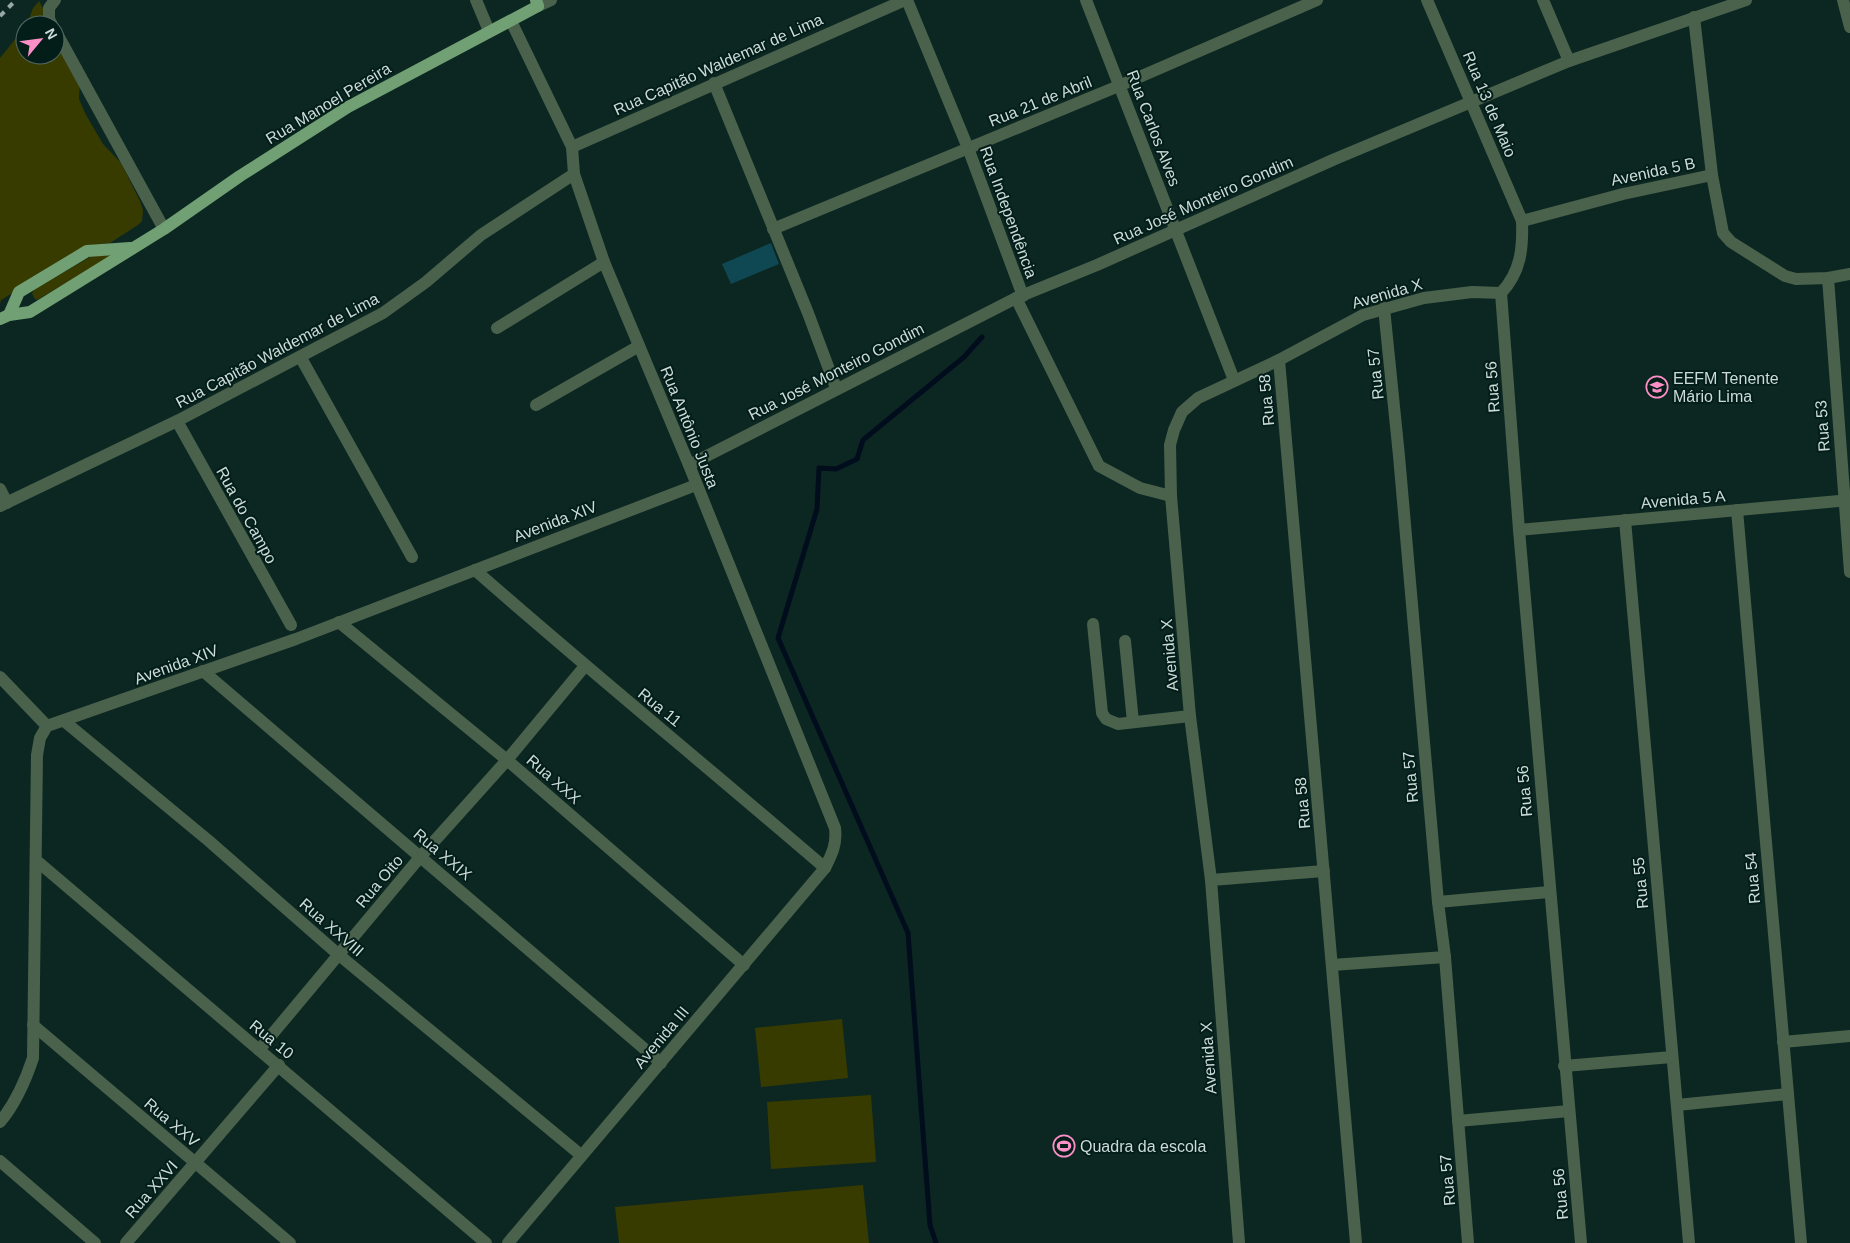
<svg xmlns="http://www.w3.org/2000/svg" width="1850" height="1243" viewBox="0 0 1850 1243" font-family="Helvetica,sans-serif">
<rect width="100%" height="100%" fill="#0c2722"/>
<g fill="#383b00">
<path d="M39 1 52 25H27L33 8Z"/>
<path d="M25 27V55H55V32L80 79 79 99 86 115 103 144 121 163 140 201 143 210 142 221 138 225 110 243 91 245 1 300 0 304V58Z"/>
<path d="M108 254 112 256 37 300 34 298 32 293 35 289 90 257Z"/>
<path d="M842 1019 848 1078 761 1087 755 1028Z"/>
<path d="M871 1095 876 1162 771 1169 767 1102Z"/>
<path d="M863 1185 869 1243H619L615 1207Z"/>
</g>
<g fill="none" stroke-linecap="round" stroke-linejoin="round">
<path stroke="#010d1c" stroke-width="5" d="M936 1243 930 1225 908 933 778 638 817 509 819 468 836 469 857 459 863 440 964 357 982 337"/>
</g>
<path fill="#0f4853" d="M771 243 779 264 731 284 722 264Z"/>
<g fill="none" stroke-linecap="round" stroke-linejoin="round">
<g stroke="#4a614c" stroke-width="12">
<path d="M476 0 489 31"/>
<path d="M907 0 968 148 1023 296"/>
<path d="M1086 0 1234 380"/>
<path d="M1427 0 1522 221"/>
<path d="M1543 0 1569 61"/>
<path d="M1843 0 1850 27"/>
<path d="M538 6 551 0"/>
<path d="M1694 17 1712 175 1723 233 1731 242 1785 276 1796 279 1828 278 1850 274"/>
<path d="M52 25 49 19V8L55 0"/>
<path d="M55 30 164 229"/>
<path d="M714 83 808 313 836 388"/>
<path d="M572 147 905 0"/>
<path d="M773 229 1121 85 1317 0"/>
<path d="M1828 278 1850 572"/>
<path d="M1016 298 1099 466 1140 488 1171 496"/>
<path d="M1384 308 1399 456 1438 902 1445 957 1468 1243"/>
<path d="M497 328 604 262"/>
<path d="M301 358 412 557"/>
<path d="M1279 360 1356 1243"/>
<path d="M536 405 639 346"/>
<path d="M177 421 291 625"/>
<path d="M689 465 1016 298 1097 265 1335 159 1569 61 1746 0"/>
<path d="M0 489 7 503"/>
<path d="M0 506 177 421 383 313 426 282 481 235 574 174"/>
<path d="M1737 510 1801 1243"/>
<path d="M1625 520 1689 1243"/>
<path d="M1519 530 1850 500"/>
<path d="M475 570C590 671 709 768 825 868"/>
<path d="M339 622 507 760 744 965"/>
<path d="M1093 624 1102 713 1106 719 1118 724 1190 716"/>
<path d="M1125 641 1133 722"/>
<path d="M203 671 661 1063"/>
<path d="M0 677 47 726"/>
<path d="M64 721 209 841 339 955 581 1155"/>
<path d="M37 861 486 1243"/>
<path d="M1211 880 1324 871"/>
<path d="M1438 902 1549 892"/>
<path d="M1332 965 1445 957"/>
<path d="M33 1025 290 1243"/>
<path d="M1783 1042 1850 1036"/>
<path d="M259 1050 421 856 507 760 585 666"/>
<path d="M1564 1066 1672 1057"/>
<path d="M1677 1105 1788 1094"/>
<path d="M1458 1121 1569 1111"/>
<path d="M0 1122C16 1103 25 1082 33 1058L37 755 40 738 47 726 296 639 696 485"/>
<path d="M0 1161 95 1243"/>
<path d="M126 1243 279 1065"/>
<path d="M508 1243 825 868C832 854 837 844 835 828L689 465 604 262 574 174 572 147 511 21"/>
<path d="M1239 1243 1211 880 1190 716 1171 496 1170 445 1174 430 1182 412 1198 398 1279 360 1363 315 1424 298 1472 292 1501 293"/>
<path d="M1581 1243 1519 530 1501 293C1521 272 1523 248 1522 221L1623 194 1712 175"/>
</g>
<g stroke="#70a074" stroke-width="12">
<path d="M9 315 19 292 87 251 130 248"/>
<path d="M0 319 9 315 30 312 164 229 240 176 348 107 538 6 536 0"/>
</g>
<path stroke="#97a9a5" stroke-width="4" stroke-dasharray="6 6" stroke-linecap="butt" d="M0 16 16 0"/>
</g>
<defs>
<g id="school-ring" transform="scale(1.125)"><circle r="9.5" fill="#031e19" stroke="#fb8fc6" stroke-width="1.5"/><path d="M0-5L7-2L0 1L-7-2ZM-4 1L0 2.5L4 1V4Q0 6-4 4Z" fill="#fb8fc6"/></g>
<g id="stadium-ring" transform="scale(1.125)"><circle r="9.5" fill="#031e19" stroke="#fb8fc6" stroke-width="1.5"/><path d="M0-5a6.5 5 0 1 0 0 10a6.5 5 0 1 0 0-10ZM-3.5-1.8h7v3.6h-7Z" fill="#fb8fc6"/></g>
</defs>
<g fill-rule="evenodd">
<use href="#school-ring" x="1657" y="387"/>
<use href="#stadium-ring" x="1064" y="1146"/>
</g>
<g text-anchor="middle" stroke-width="4" stroke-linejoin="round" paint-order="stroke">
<g font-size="16" fill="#ccdbd8" stroke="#031e19">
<text transform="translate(718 64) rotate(-24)" y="6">Rua Capitão Waldemar de Lima</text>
<text transform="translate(1040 101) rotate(-22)" y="6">Rua 21 de Abril</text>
<text transform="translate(328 103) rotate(-31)" y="6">Rua Manoel Pereira</text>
<text transform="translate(1490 104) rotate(67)" y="6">Rua 13 de Maio</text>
<text transform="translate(1154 128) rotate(69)" y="6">Rua Carlos Alves</text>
<text transform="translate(1653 171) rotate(-12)" y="6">Avenida 5 B</text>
<text transform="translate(1203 200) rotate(-24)" y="6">Rua José Monteiro Gondim</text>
<text transform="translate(1009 212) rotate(70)" y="6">Rua Independência</text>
<text transform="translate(1387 293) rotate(-16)" y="6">Avenida X</text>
<text transform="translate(277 350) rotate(-28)" y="6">Rua Capitão Waldemar de Lima</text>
<text transform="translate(836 371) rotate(-27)" y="6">Rua José Monteiro Gondim</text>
<text transform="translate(1375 374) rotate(-96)" y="6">Rua 57</text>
<text transform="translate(1492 387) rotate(-94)" y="6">Rua 56</text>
<text transform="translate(1266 400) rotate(-95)" y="6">Rua 58</text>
<text transform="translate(1822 426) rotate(-94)" y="6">Rua 53</text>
<text transform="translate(690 427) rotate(68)" y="6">Rua Antônio Justa</text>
<text transform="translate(1683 499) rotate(-5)" y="6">Avenida 5 A</text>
<text transform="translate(247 515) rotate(61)" y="6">Rua do Campo</text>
<text transform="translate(555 521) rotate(-21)" y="6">Avenida XIV</text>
<text transform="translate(1169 655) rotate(-95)" y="6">Avenida X</text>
<text transform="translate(176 664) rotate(-20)" y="6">Avenida XIV</text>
<text transform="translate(660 707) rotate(39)" y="6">Rua 11</text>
<text transform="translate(1410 777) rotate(-95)" y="6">Rua 57</text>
<text transform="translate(554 779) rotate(41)" y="6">Rua XXX</text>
<text transform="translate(1524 791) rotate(-95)" y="6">Rua 56</text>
<text transform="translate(1302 803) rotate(-95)" y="6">Rua 58</text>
<text transform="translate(443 854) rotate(40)" y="6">Rua XXIX</text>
<text transform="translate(1752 878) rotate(-95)" y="6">Rua 54</text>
<text transform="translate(379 881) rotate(-50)" y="6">Rua Oito</text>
<text transform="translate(1640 883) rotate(-95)" y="6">Rua 55</text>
<text transform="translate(332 927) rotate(41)" y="6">Rua XXVIII</text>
<text transform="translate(661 1037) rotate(-50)" y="6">Avenida III</text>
<text transform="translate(272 1039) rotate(39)" y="6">Rua 10</text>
<text transform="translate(1208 1058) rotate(-94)" y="6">Avenida X</text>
<text transform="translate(172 1122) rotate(40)" y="6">Rua XXV</text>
<text transform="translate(1447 1180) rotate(-95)" y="6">Rua 57</text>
<text transform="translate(151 1189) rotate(-49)" y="6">Rua XXVI</text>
<text transform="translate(1560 1194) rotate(-95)" y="6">Rua 56</text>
</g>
<g font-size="16" fill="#ccdbd8" stroke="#031e19" text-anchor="start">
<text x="1673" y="384">EEFM Tenente<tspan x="1673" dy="18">Mário Lima</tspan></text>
<text x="1080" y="1152">Quadra da escola</text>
</g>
</g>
<g transform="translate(40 40) rotate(61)"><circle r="24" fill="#031e19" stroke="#536a65"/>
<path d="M0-4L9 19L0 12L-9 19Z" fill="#fb8fc6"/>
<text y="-8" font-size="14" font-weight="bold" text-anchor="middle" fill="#ccdbd8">N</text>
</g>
</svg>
